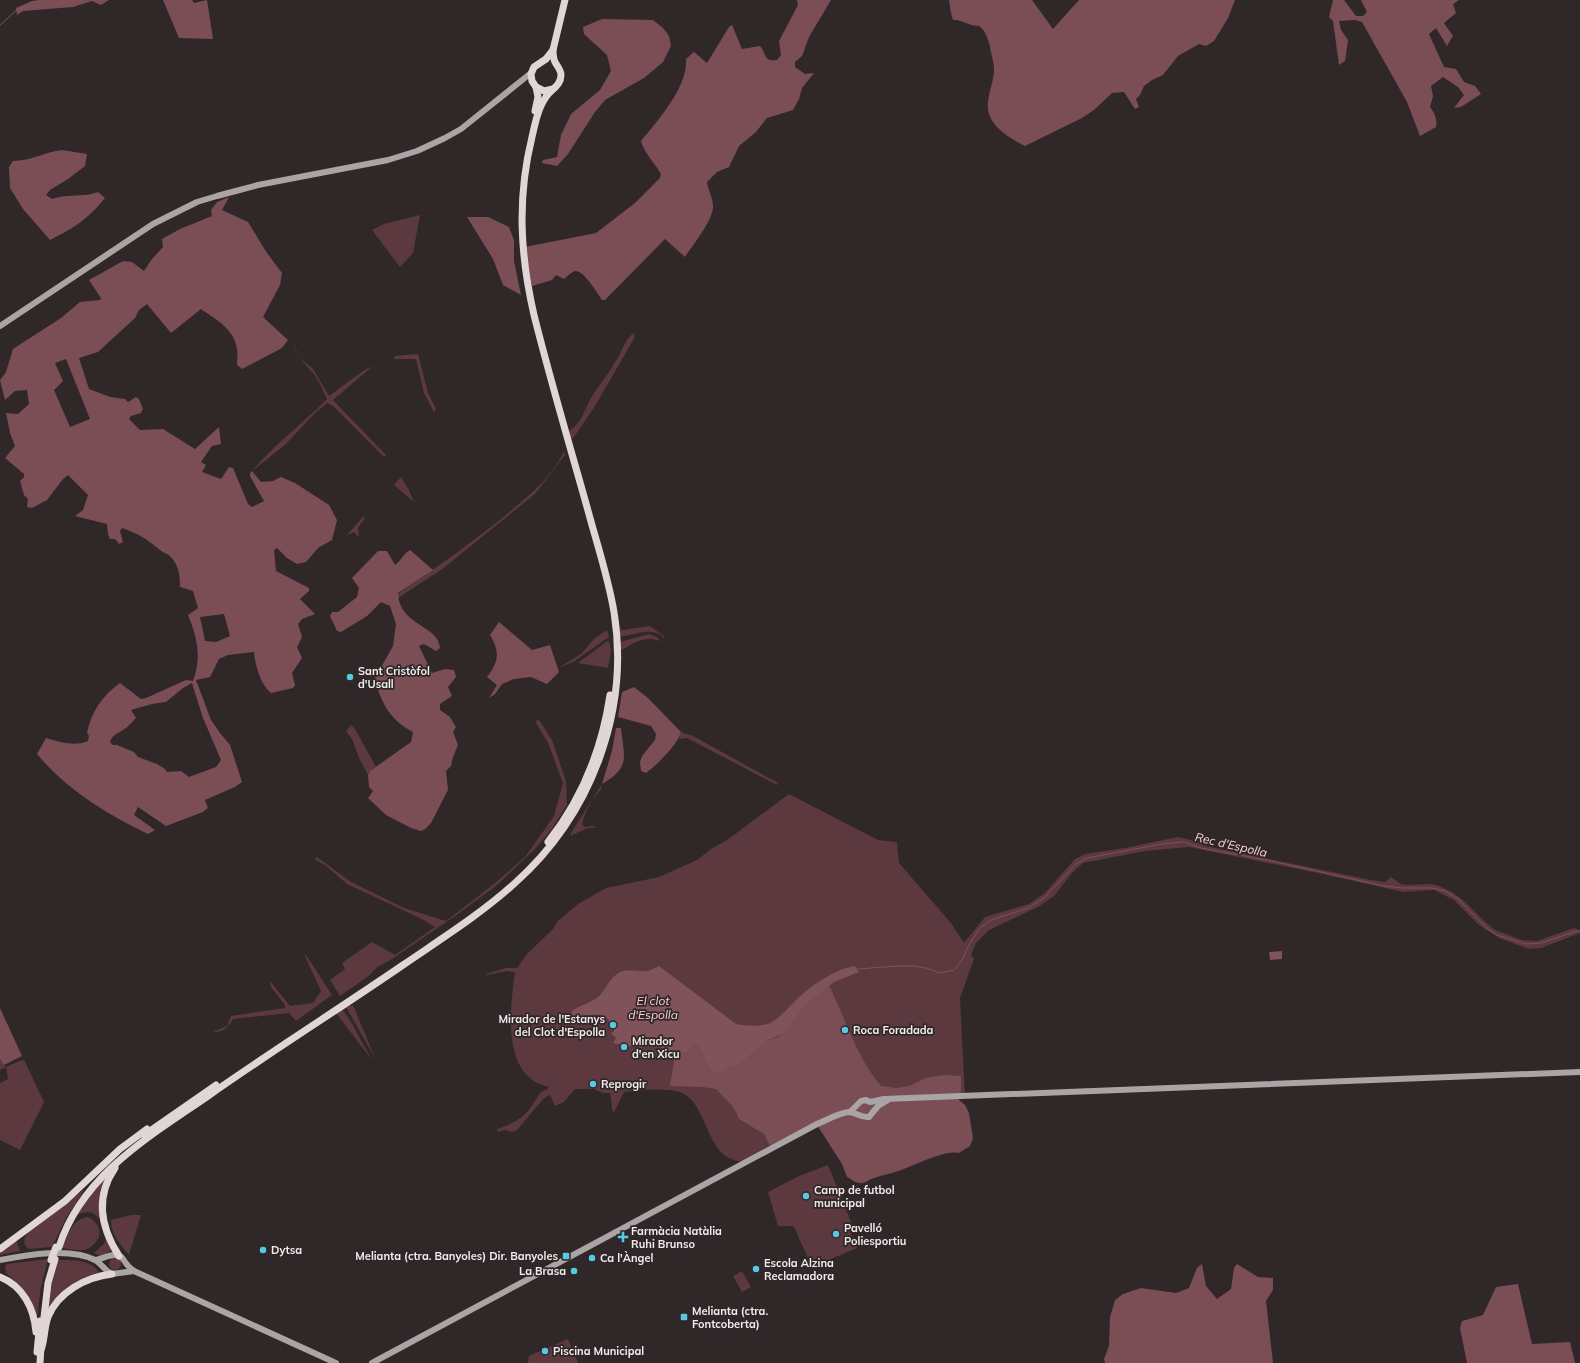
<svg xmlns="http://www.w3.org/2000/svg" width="1580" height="1363" viewBox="0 0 1580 1363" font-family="Mulish,sans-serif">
<rect width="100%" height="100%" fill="#2f2728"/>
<g fill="#5b393f">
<path d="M420 215 413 253 400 267 372 230 384 224Z"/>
<path d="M633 333 635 337 595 406 574 437 571 439 568 432C583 423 585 407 594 393 601 383 609 373 615 362 622 352 624 341 633 333Z"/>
<path d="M292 341 301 359 313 369 329 396 363 371 373 366 333 400 386 455 384 457 333 406 327 403 315 413 286 444 252 471C275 444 302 424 327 399 323 391 319 380 313 373 303 363 297 354 292 341Z"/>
<path d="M418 354 428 393 436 409 434 412 424 393 416 359H394L395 356Z"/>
<path d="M564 451 565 455 535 494 441 570 398 598V594C435 568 472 543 507 514 529 495 552 478 564 451Z"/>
<path d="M401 477 409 490 414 502 394 485Z"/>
<path d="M363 517 365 518 358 528 359 537 354 532 346 536Z"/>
<path d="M650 626 665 637 664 638C650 625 636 636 620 636L619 627 622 630Z"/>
<path d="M607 630 609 637 573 662 558 668 581 654 595 638Z"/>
<path d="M649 634 657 637 660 641C644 635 634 643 620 651V642Z"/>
<path d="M609 641 611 651 608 668 578 663 606 642Z"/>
<path d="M539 720 552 740 566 781 567 805 552 829 535 849 497 885 458 914 392 959 376 968 370 975 340 996 330 980 345 969 342 963 372 942 395 955 435 927 422 919 347 884 325 865 314 859 317 857 351 882 404 908 446 921 494 884 525 857 554 816 563 783 548 743 535 721Z"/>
<path d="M351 725 355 729 376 767 370 771 368 775 359 758 352 739 346 731Z"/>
<path d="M681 732 693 736 778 783 777 785 687 738 679 739Z"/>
<path d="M602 784C601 793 597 793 592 800 588 808 584 815 582 824L584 827 592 826 597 828H588L572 835 571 837V833Z"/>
<path d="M789 794 878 840 897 842 899 863 951 923 964 943 985 917 1029 904 1045 893 1075 859 1085 854 1125 848 1178 837 1191 840 1206 846 1371 880 1385 882 1391 877 1401 884 1408 885 1430 884 1437 885 1452 892 1464 901 1484 921 1495 930 1522 940 1537 941 1574 928 1580 931V933L1541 948 1529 949 1499 938 1479 925 1454 900 1434 890 1403 892 1318 873 1189 847 1145 851 1083 863 1072 873 1054 896 1038 907 989 930 976 943 971 955 974 959 960 998 965 1096 841 1115 748 1161C705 1166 710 1105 682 1093 668 1087 640 1090 624 1092L613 1114 610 1093H604L593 1089H575L564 1102 555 1106 550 1095 544 1098 517 1130 512 1132 505 1130 498 1132 497 1129C523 1120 526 1115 541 1092L548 1089 549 1087C501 1078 510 1008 515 972L507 971 487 975 486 974 506 968H517L527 954 553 929 558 921 578 904 606 888 659 877 697 860 711 849 727 840Z"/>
<path d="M304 954 306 955 332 995 296 1021 289 1013 233 1019C229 1026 223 1033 213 1032L227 1026 231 1016 285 1008V1005L271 987 269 980 290 1006 313 1003 321 991Z"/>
<path d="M353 1005 375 1058 346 1007Z"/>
<path d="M342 1009 351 1022 372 1060 336 1013Z"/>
<path d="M0 1059 6 1067 22 1060H24L44 1102 20 1150 0 1140V1083L8 1079 6 1067 0 1070Z"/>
<path d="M828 1165 851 1222 847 1224 857 1248 812 1267 794 1227 790 1226H778L768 1192 799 1176Z"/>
<path d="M105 1177 102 1190V1222C93 1211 91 1211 78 1214L88 1197Z"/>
<path d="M85 1189 66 1218 52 1247 28 1249C22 1242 24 1239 28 1232Z"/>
<path d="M131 1215H141L129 1255C120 1244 111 1235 111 1220Z"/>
<path d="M88 1217C104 1225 103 1241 87 1249 80 1252 70 1249 62 1248 68 1235 72 1219 88 1217Z"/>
<path d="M106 1238 112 1250 101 1256 94 1253 104 1244Z"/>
<path d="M16 1240 20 1251 0 1255V1253Z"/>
<circle cx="115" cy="1264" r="6"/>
<path d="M48 1259 40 1292 37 1321C29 1299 25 1289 6 1273L5 1266 7 1264Z"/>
<path d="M58 1260C72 1260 93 1259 100 1274L70 1288 45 1317 50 1284Z"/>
<path d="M742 1271 751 1287 742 1292 733 1276Z"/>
<path d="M568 1339 578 1363H528L529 1356Z"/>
</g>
<g fill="#7b4e56" fill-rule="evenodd">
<path d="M39 0H109L101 5 92 1 73 7 23 11 17 15 16 8 32 1Z"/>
<path d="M163 0H192L194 3 207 0 213 39 179 38Z"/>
<path d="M797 0H831L809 37 802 56 795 62V67L805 74 814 73 802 88 799 99 793 110 767 118 756 132 739 146 729 167 717 172 707 182C708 190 713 198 713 206 714 219 692 246 685 257L665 239 605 300H602C597 293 584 270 575 271 572 272 567 276 564 279L556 275 552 280 532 286 525 247 596 233 635 203 660 178 661 174C655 163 644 153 641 141 658 120 688 87 686 59L694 52 707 63 729 27 732 25 742 49 760 46C767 54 763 62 777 60L781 55 779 41 798 5Z"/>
<path d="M949 0H1032L1053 29 1079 0H1235L1228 18 1214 41 1206 46 1199 44 1178 56 1163 75 1152 80 1144 86 1140 95 1136 99 1139 107 1135 109 1124 92 1112 93 1094 110 1082 118 1025 146C1009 138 985 124 988 102 989 91 994 80 994 69 994 62 991 54 990 47 988 39 986 31 979 26 969 26 962 19 953 20L951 13Z"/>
<path d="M1333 0H1344L1356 16H1363L1367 12 1361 0H1459L1453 4 1456 13 1444 23 1453 36 1447 46 1436 28 1429 34 1444 67 1456 69 1464 82 1475 86 1481 94 1461 107 1454 108 1464 95 1458 87 1443 77 1431 86 1433 96 1430 107C1434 112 1438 120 1436 127L1420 136 1407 102 1362 22 1355 20 1339 21 1341 30 1348 40 1345 61 1339 65 1333 21 1329 17Z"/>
<path d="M602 19 653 20 663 28 669 36 671 46 663 62 644 78 605 100 595 112 568 154 557 166 542 163 543 160 557 157 561 135 571 114 600 90 611 71 607 55 584 34 583 27Z"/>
<path d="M62 150 87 154 85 166 68 179 50 190 46 195 52 199C65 195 71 196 85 195 89 195 94 193 98 192L105 198C88 219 74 228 50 240L23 209 10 188 9 167 13 161C31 161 45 152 62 150Z"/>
<path d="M229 197 222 210 248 222 267 253 282 273 280 285 263 317 288 340 282 348 242 369 237 365C237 360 238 355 237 350 236 330 215 319 201 309L171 333 147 304 139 310 135 318 98 352 79 358 89 389 110 397 125 399 128 402 136 397 139 399 143 409 141 413 131 416 129 419 140 430 163 429 195 449 219 427 221 444 212 446 201 462 206 465 202 472 221 479 229 467 233 468 248 504 252 507 264 501 250 476V473L252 471 261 482 273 481 281 477 295 483 329 505 337 520 332 540 318 548 306 562 297 564 287 558 277 548 274 550 276 571 309 588V591L300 599 315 614 302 619 298 624 302 637 297 647 302 658 292 673 295 685 293 688 271 693C261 685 255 665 254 652L228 655 219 659 210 677 196 680 211 720 220 733 230 745 242 782 235 787 205 800 208 808 203 812 166 826 138 807 134 815 155 830 148 834C107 814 67 790 37 754L46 738C60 742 74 747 88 741L89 736 87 733C91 712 102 696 120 683L141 699 146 698 186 680 193 681C202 657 197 637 188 615L198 608 193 591 180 587C180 576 179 566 171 557 168 554 164 553 160 550 145 538 141 535 122 528L120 531 123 542 119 544 115 539H110L108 534 107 524 75 516 83 510 88 495 68 475 63 479 47 500 32 508 27 507 28 499 24 495 20 481 24 477V474L5 458 15 446 10 433 6 413 18 414 29 404 27 390 15 391 5 400 0 380 6 372 13 349 61 318 80 302 100 300 101 298 89 280 123 261 132 262 144 271 152 259 163 247 162 239 180 229 212 216 211 210 217 202ZM66 359 90 419 70 427 54 390 63 381 55 363ZM224 614 230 636 216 642 205 641 200 617ZM192 683 203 718 221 760 216 767 189 777 181 771 167 772 165 769 157 764 138 757 134 752 117 745H113L110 742C113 734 117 734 123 730 128 727 132 722 136 718L131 710 152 704 166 702 183 688Z"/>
<path d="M467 217H488L509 227 514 240V261L521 295 503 285 493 259Z"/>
<path d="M410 550 433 570 398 593C399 626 439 625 440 648L436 651 424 644 419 646 432 673 445 669 454 670 456 677 448 687 452 696 440 704V710L450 717 456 727 453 732 458 745 453 757 451 766 446 771 448 790 431 823 425 829 421 831 411 828 386 815 368 798 373 791 369 787 368 775 370 771 411 742 413 732C391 721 380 702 375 678L393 646 396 624 390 606 381 602 367 616 341 632 337 631 330 616 332 612H338L357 597 359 588 352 578 378 551H387L395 565C401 561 403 554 410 550Z"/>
<path d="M499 622 532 650 550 645 559 672 547 684 531 677 514 679 502 684 495 694 489 698 497 685 487 677C499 662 500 651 490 635Z"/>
<path d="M634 687 648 698 681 732C678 744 657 765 646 773L641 771 640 762 642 756 655 740 656 734 651 726 618 717 622 692Z"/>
<path d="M616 728H621C624 758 631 767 602 784L612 751Z"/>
<path d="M829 986C846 1019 856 1057 881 1086L896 1088 909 1086 926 1078 944 1075 961 1076V1090L958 1099 965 1105 969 1113 973 1138 970 1146 959 1153C946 1149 913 1166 898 1171 890 1174 882 1175 874 1178 870 1179 864 1184 860 1183 856 1183 851 1179 847 1177L842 1164 817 1125 770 1146 764 1134 739 1119 734 1108 716 1089 703 1087 670 1086 675 1055 687 1053 694 1043 701 1050 711 1072 729 1065H739L768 1040 778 1037 802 1010 805 1006Z"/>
<path d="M0 1008 22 1056 4 1065 0 1059Z"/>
<path d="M1202 1264 1206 1286 1217 1299 1231 1289 1234 1268 1237 1264 1258 1277 1273 1278V1290L1266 1301 1273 1363H1105L1104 1359 1109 1346 1110 1317 1115 1300 1123 1294 1141 1288 1176 1293 1189 1288 1197 1268Z"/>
<path d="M1518 1284 1532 1344 1570 1342 1575 1363H1467L1460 1328 1462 1321 1483 1315 1496 1287Z"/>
</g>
<g fill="#80525a">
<path d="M1282 951V959L1270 960 1269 952Z"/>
<path d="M659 966 736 1024C747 1026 759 1027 770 1023 781 1017 789 1007 797 999 812 985 835 969 855 966L859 972 834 982 805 1006 784 1033 768 1040 739 1065H729L725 1071 711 1072 701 1050 694 1043 687 1053 675 1055 663 1048 647 1045 641 1048 613 1043 616 1038 611 1033 614 1032V1027L605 1016C593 1013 587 1016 577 1021L573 1020 571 1012C578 1005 590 1004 598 997 607 989 610 975 623 971 638 968 641 976 659 966Z"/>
</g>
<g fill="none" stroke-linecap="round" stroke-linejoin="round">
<g stroke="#80525a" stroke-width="1">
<path d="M0 25 17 10 25 7 80 0"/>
<path d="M858 969 897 966H913L926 968 940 973 954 970 962 960 969 945 980 928 991 920 1028 908 1044 898 1076 864 1087 858 1162 844 1184 842 1201 848 1267 860 1384 886 1402 888H1432L1445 891 1458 899 1487 928 1497 935 1526 944 1541 943 1580 930"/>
</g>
<g stroke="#aba4a5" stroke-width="6">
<path d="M0 326 153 224 197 202 217 196 258 185 388 160 417 151 445 138 461 129 531 73"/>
<path d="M850 1112 861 1101 866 1100 870 1102 884 1099 1580 1072"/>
<path d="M0 1260C26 1255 70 1247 95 1260 102 1264 105 1271 112 1274L134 1271"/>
<path d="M95 1260C103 1259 117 1250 123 1259 126 1264 128 1267 134 1271L336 1363"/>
<path d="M372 1363 817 1124C827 1120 840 1112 850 1112 857 1113 861 1118 869 1117L878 1106 888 1100"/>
</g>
<g stroke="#e0d6d7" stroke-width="7">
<path d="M553 89 544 91 536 87 532 81 531 74 534 67 546 59 553 50 565 0"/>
<path d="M535 111 538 97 536 87"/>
<path d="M548 842C581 800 602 749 610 695"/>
<path d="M144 1135 216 1085"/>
<path d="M115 1168C95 1197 101 1228 119 1256"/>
<path d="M59 1247C82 1175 150 1136 208 1096 272 1051 339 1009 403 965 441 939 481 914 515 883 591 815 630 712 614 612 608 576 596 541 587 507 569 443 550 379 534 315 520 254 517 198 532 137 535 124 538 108 546 97 551 89 561 86 561 75 561 70 557 66 555 62 553 58 553 54 553 50"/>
<path d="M0 1249 65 1201 120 1149 147 1129"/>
<path d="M0 1277C23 1286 34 1308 36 1332"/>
<path d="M43 1326 48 1283 55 1259"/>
<path d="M41 1350C45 1339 44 1328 48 1317 58 1292 86 1277 112 1274"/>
<path d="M37 1352 40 1321"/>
<path d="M40 1363 41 1346"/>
</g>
<path stroke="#e0d6d7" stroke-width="7" d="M51 1260 56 1247"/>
</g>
<g fill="#59c8e5" stroke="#2f2728" stroke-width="1.5">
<circle cx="350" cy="677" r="4"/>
<circle cx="613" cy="1025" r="4"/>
<circle cx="845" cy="1030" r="4"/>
<circle cx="624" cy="1047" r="4"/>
<circle cx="593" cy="1084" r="4"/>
<circle cx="806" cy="1196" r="4"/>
<circle cx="836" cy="1234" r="4"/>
<path d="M621 1231h4v4h4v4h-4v4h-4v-4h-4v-4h4z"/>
<circle cx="263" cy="1250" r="4"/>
<rect x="562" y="1252" width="8" height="8" rx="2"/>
<circle cx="592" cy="1258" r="4"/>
<circle cx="756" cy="1269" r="4"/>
<circle cx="574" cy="1271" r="4"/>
<rect x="680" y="1313" width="8" height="8" rx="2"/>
<circle cx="545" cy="1351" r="4"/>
</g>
<g text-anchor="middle" stroke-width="3.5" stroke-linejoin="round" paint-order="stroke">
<g font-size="11" font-weight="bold" fill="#f1ebec" stroke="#2f2728" text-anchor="start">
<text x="358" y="675">Sant Cristòfol<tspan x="358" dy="13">d'Usall</tspan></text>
<text x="605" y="1023" text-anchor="end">Mirador de l'Estanys<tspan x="605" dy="13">del Clot d'Espolla</tspan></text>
<text x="853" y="1034">Roca Foradada</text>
<text x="632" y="1045">Mirador<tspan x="632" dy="13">d'en Xicu</tspan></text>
<text x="601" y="1088">Reprogir</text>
<text x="814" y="1194">Camp de futbol<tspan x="814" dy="13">municipal</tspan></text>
<text x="844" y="1232">Pavelló<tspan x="844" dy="13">Poliesportiu</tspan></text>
<text x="631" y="1235">Farmàcia Natàlia<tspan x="631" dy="13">Ruhi Brunso</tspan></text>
<text x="271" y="1254">Dytsa</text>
<text x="558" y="1260" text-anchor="end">Melianta (ctra. Banyoles) Dir. Banyoles</text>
<text x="600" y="1262">Ca l'Àngel</text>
<text x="764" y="1267">Escola Alzina<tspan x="764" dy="13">Reclamadora</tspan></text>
<text x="566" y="1275" text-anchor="end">La Brasa</text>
<text x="692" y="1315">Melianta (ctra.<tspan x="692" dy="13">Fontcoberta)</tspan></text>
<text x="553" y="1355">Piscina Municipal</text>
</g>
<g font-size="12" font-style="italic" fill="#feced6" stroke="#2f2728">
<text transform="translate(1231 845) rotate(13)" y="4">Rec d'Espolla</text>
<text x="653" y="1005">El clot<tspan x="653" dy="14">d'Espolla</tspan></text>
</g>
</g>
</svg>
